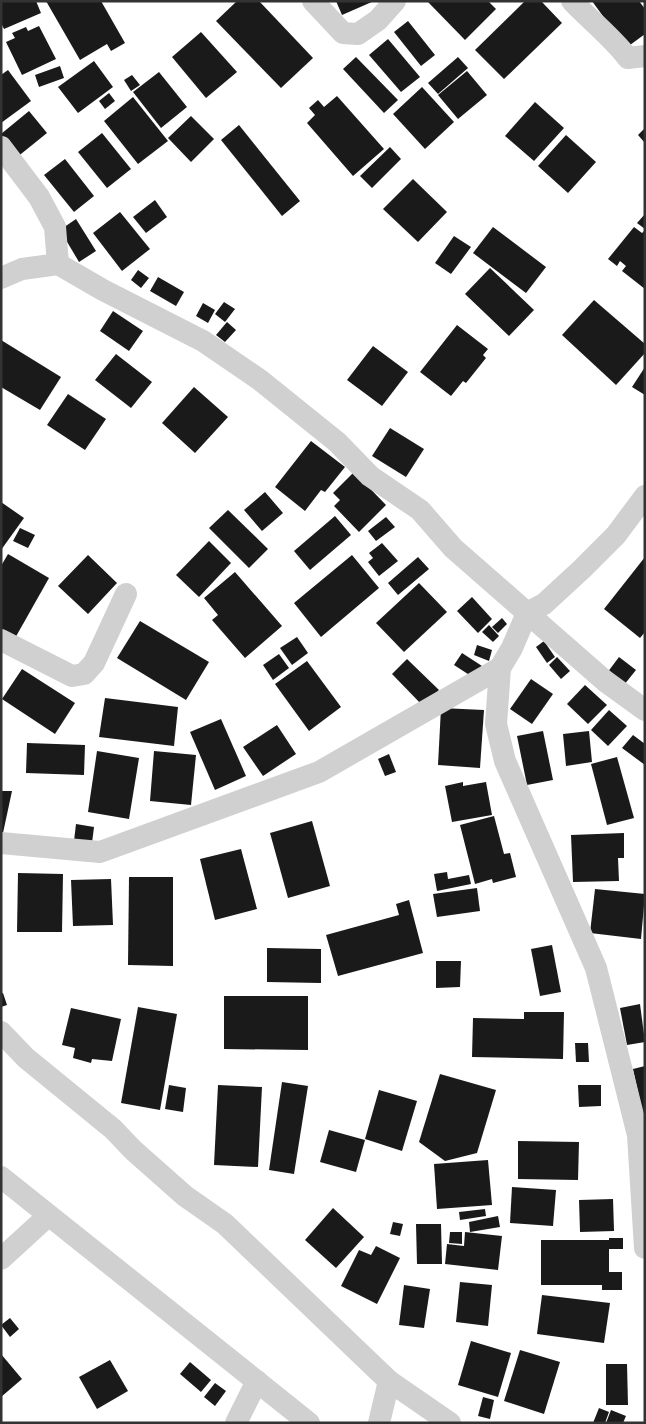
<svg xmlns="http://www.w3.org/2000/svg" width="646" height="1424" viewBox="0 0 646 1424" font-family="'Source Sans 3',sans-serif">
<rect width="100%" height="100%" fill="#fff"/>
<g fill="#1a1a1a">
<path d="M1 1H36L41 13 4 29 1 23Z"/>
<path d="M46 1H101L125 43 111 51 107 44 80 60Z"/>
<path d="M237 1H259L313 58 281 88 216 21Z"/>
<path d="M336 1H374L342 15Z"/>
<path d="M429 1H488L496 9 465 40 428 2Z"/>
<path d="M525 1H541L562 23 504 79 475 50Z"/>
<path d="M592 1H639L645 9V34L626 48Z"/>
<path d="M408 21 435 55 421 66 394 32Z"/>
<path d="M39 26 56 59 22 75 6 42 15 38 12 33 26 27 28 31Z"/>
<path d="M201 32 237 72 206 98 172 57Z"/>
<path d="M388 39 420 77 401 92 369 55Z"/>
<path d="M356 57 398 100 384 113 343 69Z"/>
<path d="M458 57 468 68 438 94 428 83Z"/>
<path d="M94 61 113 87 78 113 58 87Z"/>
<path d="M60 66 64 78 39 87 35 75Z"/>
<path d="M8 70 31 101 1 123V75Z"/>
<path d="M467 71 487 95 458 119 438 95Z"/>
<path d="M159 72 187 107 161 128 133 92Z"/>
<path d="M132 75 140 85 131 91 124 80Z"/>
<path d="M422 87 454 122 425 149 393 114Z"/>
<path d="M109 93 115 101 105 109 99 101Z"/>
<path d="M337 96 384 149 353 176 307 123 315 115 309 108 318 100 324 107Z"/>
<path d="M133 97 168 141 138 164 104 121Z"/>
<path d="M535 102 564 128 534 161 505 136Z"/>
<path d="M29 111 47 133 16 158 1 140V134Z"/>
<path d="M191 116 214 139 191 162 168 138Z"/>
<path d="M239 125 300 201 282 216 221 140Z"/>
<path d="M645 128V143L638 135Z"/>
<path d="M102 133 131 169 107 188 78 152Z"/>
<path d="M566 135 596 162 568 193 538 166Z"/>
<path d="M390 147 401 159 372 188 360 176Z"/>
<path d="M65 159 94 196 74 212 44 175Z"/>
<path d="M413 179 447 212 418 242 383 209Z"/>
<path d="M155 200 167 217 146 233 133 217Z"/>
<path d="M120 212 150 249 122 271 93 233Z"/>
<path d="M645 214V229L637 223Z"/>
<path d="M76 219 96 251 79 262 60 230Z"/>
<path d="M493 227 546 267 526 293 473 253Z"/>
<path d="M634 227 642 233 645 230V289L622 271 626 266 620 261 617 266 608 259Z"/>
<path d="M454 236 471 247 451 274 435 263Z"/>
<path d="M490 268 534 310 509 336 465 294Z"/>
<path d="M138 270 149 278 141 288 131 280Z"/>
<path d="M158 277 184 292 176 306 150 291Z"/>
<path d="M594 300 645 344V353L616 385 562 335Z"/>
<path d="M224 302 235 309 225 322 215 314Z"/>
<path d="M203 303 215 310 208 323 196 316Z"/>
<path d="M113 311 143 331 129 351 100 331Z"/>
<path d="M227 322 236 330 225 342 216 335Z"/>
<path d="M457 325 488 349 483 355 486 358 466 383 463 381 451 396 420 372Z"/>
<path d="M1 340 61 377 40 410 1 387Z"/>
<path d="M373 346 408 372 382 406 347 380Z"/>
<path d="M116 354 152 382 131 408 95 380Z"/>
<path d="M645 367V395L632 387Z"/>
<path d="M194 387 228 417 195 453 162 423Z"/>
<path d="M68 394 106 419 85 450 47 425Z"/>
<path d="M390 428 424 449 406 477 372 456Z"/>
<path d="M311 441 345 467 325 492 321 490 305 511 275 487Z"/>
<path d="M354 472 386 505 359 532 334 506 340 500 333 493Z"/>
<path d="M265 492 283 513 262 531 244 510Z"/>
<path d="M1 502 24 518 1 550Z"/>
<path d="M228 510 268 549 249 568 209 528Z"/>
<path d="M335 516 351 535 310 570 294 551Z"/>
<path d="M386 517 395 527 376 541 368 531Z"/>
<path d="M20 528 35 535 28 548 13 541Z"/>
<path d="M209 541 231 563 199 597 176 575Z"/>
<path d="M382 543 398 561 379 576 368 562 373 558 369 553Z"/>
<path d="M8 554 49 578 14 640 1 632V566Z"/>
<path d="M88 555 117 583 88 614 58 586Z"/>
<path d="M352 555 379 588 321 637 294 603Z"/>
<path d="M418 557 429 569 398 595 388 583Z"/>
<path d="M645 557V632L640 638 604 609Z"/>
<path d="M235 572 282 626 245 658 212 620 218 615 204 598Z"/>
<path d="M419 583 447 612 404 652 376 623Z"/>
<path d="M472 597 492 619 478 633 457 611Z"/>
<path d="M502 618 507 624 498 633 492 627Z"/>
<path d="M140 621 209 662 186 700 117 658Z"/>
<path d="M489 625 499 636 493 642 482 632Z"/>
<path d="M297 637 308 653 292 665 280 648Z"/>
<path d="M544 641 555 657 547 663 536 647Z"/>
<path d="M477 645 492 650 489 661 474 655Z"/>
<path d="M462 653 482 666 474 678 454 665Z"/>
<path d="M279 654 289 668 273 680 263 665Z"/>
<path d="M557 657 570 671 561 679 549 665Z"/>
<path d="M619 657 636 670 624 685 607 673Z"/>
<path d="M407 659 439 690 423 706 392 674Z"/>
<path d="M307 661 341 707 309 731 275 684Z"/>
<path d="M22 669 75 703 55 734 2 699Z"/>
<path d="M531 679 553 694 532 724 510 709Z"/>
<path d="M585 685 607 705 588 724 567 704Z"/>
<path d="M105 698 178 707 174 746 99 737Z"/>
<path d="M441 708 484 710 480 768 438 765Z"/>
<path d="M609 710 627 726 608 746 591 730Z"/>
<path d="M221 719 246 776 215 790 190 732Z"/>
<path d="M277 725 296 754 263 776 243 747Z"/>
<path d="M543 731 553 780 527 785 517 736Z"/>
<path d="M589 731 592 762 566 766 563 734Z"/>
<path d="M633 735 645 744V765L622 748Z"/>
<path d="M27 743 85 745 84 775 26 773Z"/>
<path d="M97 751 139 758 129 819 88 812Z"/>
<path d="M154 751 196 755 191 805 150 801Z"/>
<path d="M389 754 396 772 385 776 378 759Z"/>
<path d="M617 757 634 818 607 825 591 764Z"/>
<path d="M463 782V786L486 782 492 815 452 822 445 786Z"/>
<path d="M1 791H12L3 833H1Z"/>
<path d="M494 816 504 854 510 853 516 877 493 883 492 879 475 884 460 825Z"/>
<path d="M312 821 330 886 288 898 270 833Z"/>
<path d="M76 824 94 827 92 843 74 841Z"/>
<path d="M624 833V858H618L619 881 573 882 571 835Z"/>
<path d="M241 849 257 909 215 920 200 859Z"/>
<path d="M447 872 448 879 469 875 471 884 437 891 434 874Z"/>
<path d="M18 873 63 874 62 932H17Z"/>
<path d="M129 877H173V966L128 965Z"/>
<path d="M111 879 113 925 73 926 71 880Z"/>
<path d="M477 888 480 911 437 917 433 894Z"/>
<path d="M595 889 645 894 641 939 590 933Z"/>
<path d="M409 900 423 953 338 976 326 935 399 915 396 904Z"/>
<path d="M552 945 561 992 540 996 531 949Z"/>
<path d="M267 948 321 949V983L267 982Z"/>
<path d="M436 961H461L460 987 436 988Z"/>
<path d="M1 993H3L7 1005 1 1007Z"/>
<path d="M224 996H308V1050L224 1049Z"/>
<path d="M640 1004 645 1042 627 1045 620 1008Z"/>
<path d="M138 1007 177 1014 160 1110 121 1103Z"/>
<path d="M71 1008 121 1019 112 1061 92 1059 91 1063 73 1058 75 1048 62 1045Z"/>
<path d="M524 1012H564L563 1059 472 1057 473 1018 524 1019Z"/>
<path d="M575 1043H588L589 1062H576Z"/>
<path d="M645 1066V1124L633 1069Z"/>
<path d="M440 1074 496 1090 477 1153 445 1161 419 1142Z"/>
<path d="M282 1082 308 1086 294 1174 269 1170Z"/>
<path d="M169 1085 186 1088 183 1112 165 1109Z"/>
<path d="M218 1085 262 1087 258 1167 214 1165Z"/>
<path d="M578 1085H601V1106L579 1107Z"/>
<path d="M379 1090 417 1101 402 1151 365 1139Z"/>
<path d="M329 1130 365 1140 356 1172 320 1162Z"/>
<path d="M518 1141 579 1142 578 1180 518 1179Z"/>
<path d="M488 1160 492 1205 437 1209 434 1164Z"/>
<path d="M512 1187 556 1190 553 1226 510 1223Z"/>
<path d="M613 1199 614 1231 580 1232 579 1200Z"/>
<path d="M333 1208 364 1237 336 1268 305 1240Z"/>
<path d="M485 1209 486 1216 460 1220 459 1212Z"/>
<path d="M498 1216 500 1227 470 1232 469 1222Z"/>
<path d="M393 1222 403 1224 400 1236 390 1234Z"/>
<path d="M416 1224H441L442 1264H417Z"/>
<path d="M450 1232H462V1244L449 1243Z"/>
<path d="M465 1232 502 1236 498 1270 445 1264 447 1244 464 1246Z"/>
<path d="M609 1238H623V1249H609V1272H622V1290H602V1285H541V1240H609Z"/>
<path d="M376 1246 400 1258 377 1304 341 1286 359 1250 371 1255Z"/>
<path d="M460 1282 492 1285 488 1326 456 1322Z"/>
<path d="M404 1285 430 1289 424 1328 399 1325Z"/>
<path d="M542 1295 610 1303 604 1343 537 1334Z"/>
<path d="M10 1318 19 1329 10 1337 1 1325Z"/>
<path d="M471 1341 511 1353 498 1397 458 1385Z"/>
<path d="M520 1350 560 1362 544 1414 504 1401Z"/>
<path d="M1 1354 22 1379 1 1397Z"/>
<path d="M110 1360 128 1391 97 1409 79 1377Z"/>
<path d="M190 1362 211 1380 201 1392 180 1374Z"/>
<path d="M606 1364H627L628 1405H606Z"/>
<path d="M215 1383 226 1391 215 1406 204 1397Z"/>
<path d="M483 1397 494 1400 490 1419 478 1416Z"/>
<path d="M599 1408 609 1412 605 1423H593Z"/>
<path d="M611 1410 626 1416 623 1423H606Z"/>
</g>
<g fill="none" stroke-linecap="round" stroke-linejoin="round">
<g stroke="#d0d0d0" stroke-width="22">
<path d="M313 1 343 33 358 34 378 20 395 1"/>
<path d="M572 1C591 21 612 37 628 58L645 56"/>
<path d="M1 147 39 197 55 227 58 264"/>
<path d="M1 278 22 269 58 264 103 290 203 341 260 380 337 442 370 476 420 510 453 548 605 681 645 710"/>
<path d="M645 496 616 535 582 569 544 604 527 613 512 648 500 668 496 724 505 761 596 968 638 1135 645 1248"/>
<path d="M1 640 72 676 84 674 94 663 126 594"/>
<path d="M1 843 100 852 319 772 500 668"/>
<path d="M1 1032 26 1058 113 1129 133 1150 185 1196 225 1224 389 1381 450 1423"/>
<path d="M1 1177 309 1423"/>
<path d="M1 1259 48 1216"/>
<path d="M236 1423 257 1381"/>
<path d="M379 1423 389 1381"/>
</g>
</g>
<rect width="646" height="1424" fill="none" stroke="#333333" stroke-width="5"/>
</svg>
